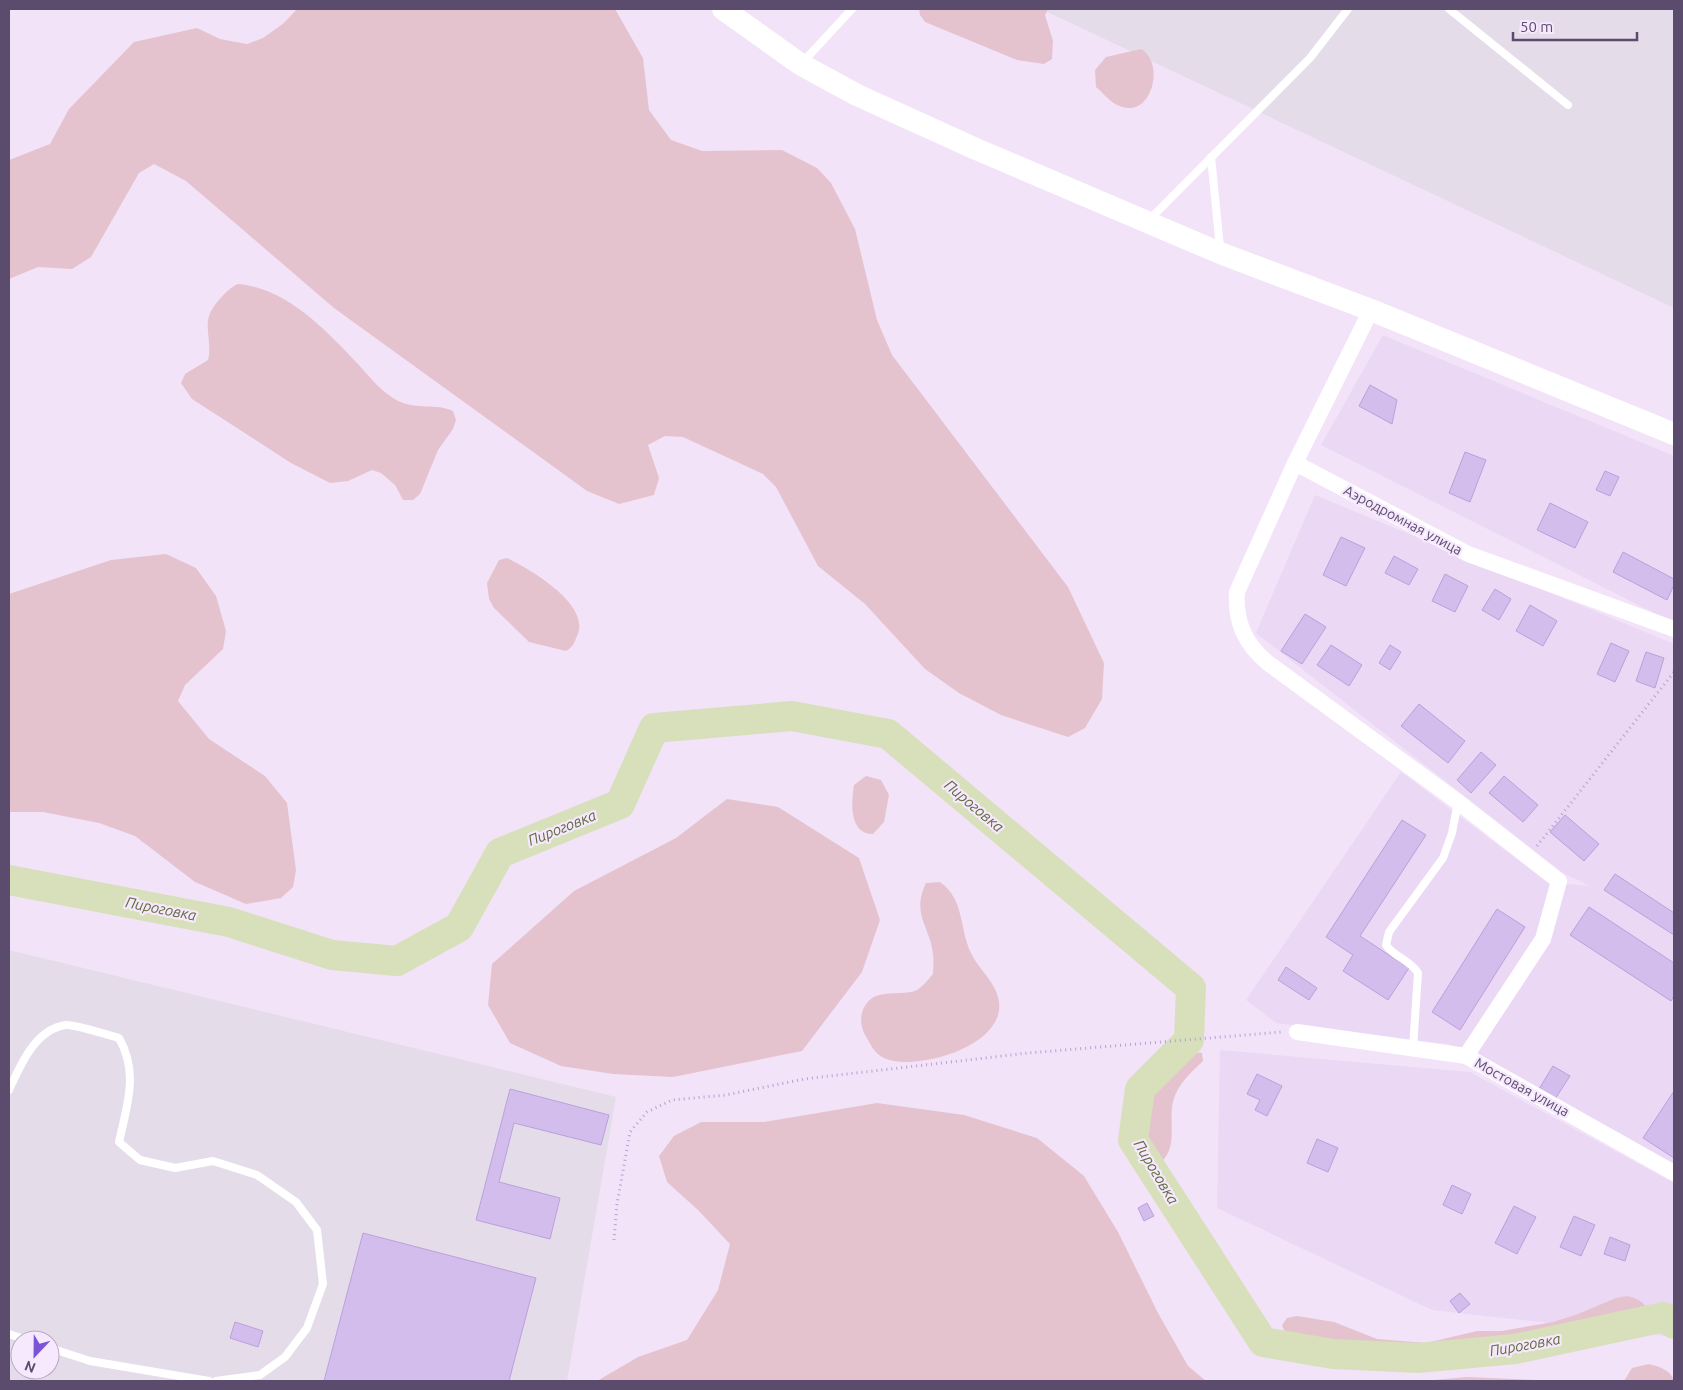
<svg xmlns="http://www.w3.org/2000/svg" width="1683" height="1390" viewBox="0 0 1683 1390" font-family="Ubuntu,sans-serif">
<rect width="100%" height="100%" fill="#f2e3f9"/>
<g fill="#ebd8f5">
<path d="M1383 335 1674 456V623L1321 445Z"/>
<path d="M1315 495 1674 644V1165L1449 1044 1276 1023 1246 1000 1401 772 1547 882 1590 886 1563 873 1256 633Z"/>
<path d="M1220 1050 1470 1072 1674 1183V1337L1432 1310 1217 1208Z"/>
</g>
<g fill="#e4dde9" fill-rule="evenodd">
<path d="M1041 9H1674V308Z"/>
<path d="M9 950 616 1097 567 1381H9ZM20 1340H50V1370H20Z"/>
</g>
<g fill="#e5c3ce">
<path d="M297 9H615L643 58 649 110 671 140 702 151 782 150 817 168 831 183 855 229 877 320 892 355 1068 587 1104 663 1102 699 1085 728 1068 737 1001 715 959 693 925 669 865 604 818 566 776 487 763 474 683 437 665 436 648 445 659 478 654 495 619 504 587 491 334 308 186 181 154 164 139 173 91 257 72 269 38 267 9 279V160L50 144 69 109 134 42 197 28 220 39 247 44 263 38 284 23Z"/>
<path d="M919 9H1048L1045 15 1053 41 1052 59 1044 64 1017 60 925 22 920 15Z"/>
<path d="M1141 49C1166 63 1152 122 1117 105 1109 101 1102 92 1096 87L1095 70 1106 57Z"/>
<path d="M238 284C286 288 325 329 356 362 369 376 381 392 398 401 417 410 437 403 453 411L456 420 453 429 438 450 420 494 413 500H403L395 485 381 473 372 470 348 481 330 483 291 463 192 399 181 383 185 374 208 360C212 346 205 328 209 316 212 306 229 287 238 284Z"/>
<path d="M166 554 196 568 216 596 226 631 223 649 185 685 178 701 209 739 265 776 287 803 296 870 293 887 281 898 246 904 195 882 135 836 99 823 43 812H9V594L111 560Z"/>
<path d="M507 558C530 569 592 605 577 636 574 643 573 647 566 651L529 642 494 608 489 599 487 583 499 560Z"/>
<path d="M866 776 881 780 889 795 884 822 873 834C849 834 851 803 854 785Z"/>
<path d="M727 799 778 807 859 858 880 920 862 972 802 1051 673 1077 613 1074 561 1066 510 1043 488 1005 492 964 574 891 676 838Z"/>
<path d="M940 882C965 900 959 928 971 953 979 970 997 983 999 1002 1005 1047 914 1072 884 1058 874 1053 871 1045 865 1035 860 1025 859 1013 867 1003 878 988 901 997 917 990 922 987 929 979 933 974 933 968 934 961 933 954 930 926 911 914 926 883Z"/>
<path d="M1194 1052 1202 1053 1203 1061C1189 1074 1174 1088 1172 1108 1170 1127 1177 1149 1160 1163 1131 1136 1150 1088 1174 1064 1179 1059 1188 1056 1194 1052Z"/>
<path d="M877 1103 964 1115 1037 1138 1084 1176 1118 1232 1158 1313 1188 1366 1206 1381H597L638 1357 687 1340 718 1290 730 1244 698 1210 667 1182 659 1156 674 1136 701 1122H764Z"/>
<path d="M1627 1296C1641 1299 1647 1304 1650 1317 1637 1333 1619 1330 1601 1332 1568 1336 1540 1356 1506 1360 1467 1363 1431 1354 1393 1350 1367 1348 1338 1351 1313 1345 1302 1342 1285 1338 1282 1325L1287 1318 1297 1316 1334 1322 1377 1339 1426 1343 1477 1331H1502L1553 1322 1578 1314 1616 1298Z"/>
<path d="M1649 1364C1658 1366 1672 1371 1674 1381H1624L1632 1368Z"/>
<path d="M1466 1377 1561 1381H1424Z"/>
</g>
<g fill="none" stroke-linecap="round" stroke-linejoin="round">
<path stroke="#d7e0ba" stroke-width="30" d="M9 880 229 922 332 955 397 961 459 927 500 853 620 804 654 728 792 716 888 734 1191 988 1189 1040 1140 1089 1133 1140 1263 1342 1333 1354 1418 1358 1515 1349 1664 1317 1674 1324"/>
</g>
<g fill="#d3bdec" stroke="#bc9fdc">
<path d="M1370 385 1397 400 1392 424 1359 406Z"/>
<path d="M1465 452 1486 460 1470 502 1449 493Z"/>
<path d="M1605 471 1619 477 1610 496 1596 490Z"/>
<path d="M1550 503 1588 522 1575 548 1537 530Z"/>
<path d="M1341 537 1365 548 1346 586 1323 575Z"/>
<path d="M1623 552 1674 579V585L1667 600 1613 572Z"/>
<path d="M1394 556 1418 569 1409 585 1385 573Z"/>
<path d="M1445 574 1468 586 1455 612 1432 601Z"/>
<path d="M1495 589 1511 599 1499 620 1482 610Z"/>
<path d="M1530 605 1557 621 1543 646 1516 631Z"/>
<path d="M1305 614 1326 627 1302 664 1281 651Z"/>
<path d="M1611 643 1629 651 1615 682 1597 674Z"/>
<path d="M1331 645 1362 665 1349 686 1317 665Z"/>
<path d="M1390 645 1401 652 1390 670 1379 663Z"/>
<path d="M1646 652 1664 658 1655 688 1636 681Z"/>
<path d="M1419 704 1465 741 1448 763 1401 726Z"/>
<path d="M1481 752 1496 765 1471 793 1457 780Z"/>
<path d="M1504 776 1538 805 1523 822 1489 793Z"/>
<path d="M1565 815 1599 844 1584 861 1550 832Z"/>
<path d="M1402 820 1426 835 1360 936 1409 968 1388 1000 1343 971 1353 955 1326 937Z"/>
<path d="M1615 874 1674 913V935L1604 890Z"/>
<path d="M1589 907 1674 963V996L1671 1001 1570 935Z"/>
<path d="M1497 909 1525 927 1460 1030 1432 1012Z"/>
<path d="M1286 967 1317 988 1309 1000 1278 980Z"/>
<path d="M1553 1066 1570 1076 1555 1099 1539 1089Z"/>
<path d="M1257 1074 1282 1086 1267 1116 1255 1110 1260 1100 1247 1094Z"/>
<path d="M510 1089 609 1115 601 1145 514 1123 499 1182 560 1198 550 1239 476 1220Z"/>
<path d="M1674 1091V1158L1643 1138Z"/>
<path d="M1317 1139 1338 1148 1328 1172 1307 1163Z"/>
<path d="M1452 1185 1471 1194 1462 1214 1443 1205Z"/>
<path d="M1147 1203 1154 1216 1144 1221 1138 1208Z"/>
<path d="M1514 1206 1536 1217 1517 1254 1495 1243Z"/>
<path d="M1574 1216 1595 1225 1581 1256 1560 1247Z"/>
<path d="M363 1233 536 1278 509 1381H324Z"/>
<path d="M1610 1237 1630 1245 1625 1261 1604 1254Z"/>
<path d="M1460 1293 1470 1304 1459 1313 1450 1301Z"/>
<path d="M235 1322 263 1331 258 1347 230 1338Z"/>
</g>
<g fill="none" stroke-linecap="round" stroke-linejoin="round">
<g stroke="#b7a1d0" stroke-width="3" stroke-dasharray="1 4" stroke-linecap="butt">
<path d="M1537 846 1674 672"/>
<path d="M614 1240 617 1204 630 1132 647 1112 672 1100 726 1095 804 1079 1028 1053 1282 1032"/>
</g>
<g stroke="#fff" stroke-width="8">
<path d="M1449 9 1568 105"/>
<path d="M802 63 852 9"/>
<path d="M1211 157 1220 248"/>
<path d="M1149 220 1310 58 1348 9"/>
<path d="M1413 1048 1418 973C1410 960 1394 957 1386 945L1389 932 1443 858 1452 833 1458 802"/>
<path d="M9 1090C20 1066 35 1029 66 1025 74 1024 108 1035 119 1038 139 1073 127 1105 119 1142L140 1160 175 1168 213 1161 257 1175 296 1202 317 1230 323 1284 307 1328 285 1357 260 1375 216 1381"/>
<path d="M9 1334 27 1340"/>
<path d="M50 1348 90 1361 209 1381"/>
</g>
<g stroke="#fff" stroke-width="16">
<path d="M1371 310 1295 463 1468 554 1674 629"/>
<path d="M1295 463 1237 592C1235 622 1245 644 1268 663L1458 802 1559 881 1543 939 1466 1056"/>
<path d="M1297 1032 1466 1056 1674 1173"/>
</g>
<path stroke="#fff" stroke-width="22" d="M723 9 800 64 857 95 976 149 1220 253 1371 310 1674 434"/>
</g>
<g text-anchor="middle" stroke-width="4.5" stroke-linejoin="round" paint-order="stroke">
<g font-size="14" fill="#5b4c6e" stroke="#f6e8fd">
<text transform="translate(1403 520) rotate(28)" y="5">Аэродромная улица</text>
<text transform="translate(1522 1087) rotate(29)" y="5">Мостовая улица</text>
</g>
<g font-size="15" font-style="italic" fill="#616c3e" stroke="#f6e8fd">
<text transform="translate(974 806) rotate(40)" y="5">Пироговка</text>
<text transform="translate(562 828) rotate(-22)" y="5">Пироговка</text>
<text transform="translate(161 909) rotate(11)" y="5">Пироговка</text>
<text transform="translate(1156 1172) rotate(59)" y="5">Пироговка</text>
<text transform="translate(1525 1345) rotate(-10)" y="5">Пироговка</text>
</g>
</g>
<rect width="1683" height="1390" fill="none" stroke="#5b4c6e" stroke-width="20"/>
<g transform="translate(35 1355) rotate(202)"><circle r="24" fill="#f6e8fd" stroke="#b8aac4"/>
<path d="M0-4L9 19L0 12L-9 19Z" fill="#7c54d7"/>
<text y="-8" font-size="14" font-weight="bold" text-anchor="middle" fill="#5b4c6e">N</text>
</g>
<path d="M1513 32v8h124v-8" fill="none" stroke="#5b4c6e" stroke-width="2.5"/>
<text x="1520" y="32" font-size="15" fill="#5b4c6e" stroke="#f6e8fd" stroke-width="4" paint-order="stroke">50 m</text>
</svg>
